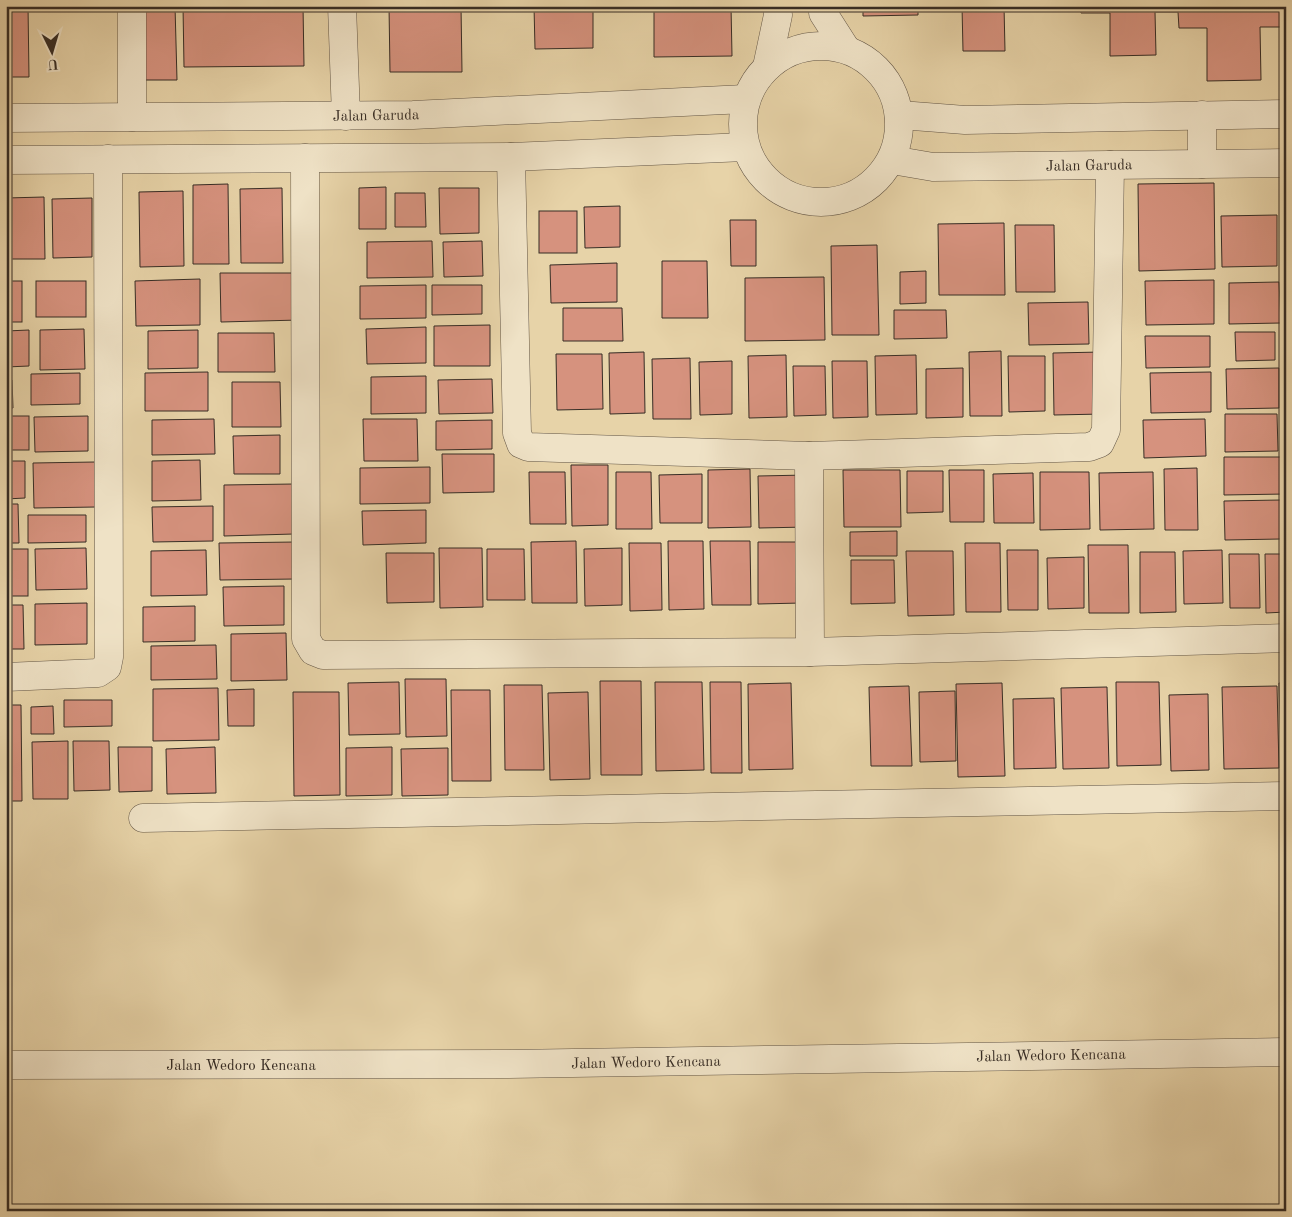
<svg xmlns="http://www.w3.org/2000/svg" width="1292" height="1217" viewBox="0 0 1292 1217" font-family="'Old Standard TT',serif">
<rect width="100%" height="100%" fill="#e7d3a8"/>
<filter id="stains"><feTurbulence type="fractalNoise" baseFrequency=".004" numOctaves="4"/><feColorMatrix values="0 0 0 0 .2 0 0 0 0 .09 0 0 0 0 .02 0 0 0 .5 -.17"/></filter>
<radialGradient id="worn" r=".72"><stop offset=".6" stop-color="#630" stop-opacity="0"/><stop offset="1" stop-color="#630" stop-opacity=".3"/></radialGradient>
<g fill="#d6927e" stroke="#372d25">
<path d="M6 6H28L29 77H6Z"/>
<path d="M144 6H175L177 80H145Z"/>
<path d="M183 6H303L304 66 184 67Z"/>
<path d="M389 6H461L462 72H390Z"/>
<path d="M534 6H593V48L535 49Z"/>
<path d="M731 6 732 56 654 57V8Z"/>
<path d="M863 6H918V15L863 16Z"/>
<path d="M962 6H1004L1005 51H963Z"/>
<path d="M1080 6H1286V27H1260L1261 80 1207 81V28H1179L1178 12H1155L1156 55 1110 56V13H1081Z"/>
<path d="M1214 183 1215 269 1139 271 1138 184Z"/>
<path d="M228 184 229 264H193V185Z"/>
<path d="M386 187V229H359V188Z"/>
<path d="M282 188 283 263H241L240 189Z"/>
<path d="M439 188H479V233L440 234Z"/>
<path d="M183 191 184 266 140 267 139 192Z"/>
<path d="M395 193H425L426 227H395Z"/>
<path d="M44 197 45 259H6V198Z"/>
<path d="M92 198V257L53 258 52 199Z"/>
<path d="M620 206V247L585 248 584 207Z"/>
<rect x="539" y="211" width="38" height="42"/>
<path d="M1277 215V266L1222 267 1221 216Z"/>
<path d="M730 220H756V266H731Z"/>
<path d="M1004 223 1005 295H939L938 224Z"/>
<path d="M1015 225H1054L1055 292H1016Z"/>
<path d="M432 241 433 277 367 278V242Z"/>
<path d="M482 241 483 276 444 277 443 242Z"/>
<path d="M877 245 879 335H832L831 246Z"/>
<path d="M662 261H707L708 318H662Z"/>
<path d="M617 263V302L551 303 550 265Z"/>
<path d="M926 271V303L900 304V272Z"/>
<path d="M220 273H299L300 320 221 322Z"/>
<path d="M824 277 825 340 745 341V278Z"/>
<path d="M200 279V325L136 326 135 281Z"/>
<path d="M1214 280V324L1146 325 1145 281Z"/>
<rect x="6" y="281" width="16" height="41"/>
<rect x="36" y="281" width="50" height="36"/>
<path d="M1279 282 1281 323 1229 324V283Z"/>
<path d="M426 285V318L360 319V286Z"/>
<path d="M432 285H482V314L432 315Z"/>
<path d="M1088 302 1089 344 1029 345 1028 303Z"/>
<path d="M563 308H622L623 341H563Z"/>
<path d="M894 310H946L947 338 894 339Z"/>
<path d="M490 325V366H434V326Z"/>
<path d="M426 327V363L367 364 366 329Z"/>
<path d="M84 329 85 369 40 370V330Z"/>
<path d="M29 330V366L6 367V331Z"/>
<path d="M198 330V368L148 369V331Z"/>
<path d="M1235 332H1275V360L1236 361Z"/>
<path d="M218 333H274L275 372H218Z"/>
<path d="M1145 336H1210V367L1146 368Z"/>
<path d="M1001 351 1002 416H970L969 352Z"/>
<path d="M644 352 645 413 610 414 609 353Z"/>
<path d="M1102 352 1103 414 1054 415 1053 353Z"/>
<path d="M556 354H602L603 409 557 410Z"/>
<path d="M786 355 787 417 749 418 748 356Z"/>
<path d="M916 355 917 414 876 415 875 356Z"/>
<path d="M1008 356H1045V411L1009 412Z"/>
<path d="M690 358 691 419H653L652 359Z"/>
<path d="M732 361V414L700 415 699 362Z"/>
<path d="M832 361H867L868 417 833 418Z"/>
<path d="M793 366H825L826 415 794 416Z"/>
<path d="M963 368V417L926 418V369Z"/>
<path d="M1279 368V408L1227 409 1226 369Z"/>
<path d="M208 372V411H145V373Z"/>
<path d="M1211 372V412L1151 413 1150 373Z"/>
<path d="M80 373V404L31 405V374Z"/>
<path d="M426 376V413L371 414V377Z"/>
<path d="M492 379 493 413 439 414 438 380Z"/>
<path d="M6 380H12L13 408H6Z"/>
<path d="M232 382H280L281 427H232Z"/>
<path d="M1225 414H1277L1278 451 1225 452Z"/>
<rect x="6" y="416" width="23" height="34"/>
<path d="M88 416V451L35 452 34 417Z"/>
<path d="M214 419 215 454 152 455V420Z"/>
<path d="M363 419H417L418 461H364Z"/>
<path d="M1205 419 1206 456 1144 458 1143 420Z"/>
<path d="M492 420V449L436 450V421Z"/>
<path d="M280 435V474H234L233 436Z"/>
<path d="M442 454H494V492L443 493Z"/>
<path d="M1224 457H1286V494L1224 495Z"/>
<path d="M200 460 201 500 152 501V461Z"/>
<path d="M6 461H25V498L6 499Z"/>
<path d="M95 462 96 507 34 508 33 463Z"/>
<path d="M571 465H608V525L572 526Z"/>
<path d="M430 467V503L360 504V468Z"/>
<path d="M1197 468 1198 530H1165L1164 469Z"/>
<path d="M750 469 751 527 708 528V470Z"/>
<path d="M843 470H900L901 527H844Z"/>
<path d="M949 470H984V522H950Z"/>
<path d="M907 471H943V512L907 513Z"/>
<path d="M529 472H565L566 524H530Z"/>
<path d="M616 472H651L652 529H616Z"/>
<path d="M1040 472H1089L1090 529 1040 530Z"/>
<path d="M1153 472 1154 529 1100 530 1099 473Z"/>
<path d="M1033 473 1034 523H994L993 474Z"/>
<path d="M702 474V523H660L659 475Z"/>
<path d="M807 475 808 527 759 528 758 476Z"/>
<path d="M294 484V534L224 536V485Z"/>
<path d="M1281 500V539L1225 540 1224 501Z"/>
<path d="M6 504H18L19 543H6Z"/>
<path d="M213 506V541L153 542 152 507Z"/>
<path d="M426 510V543L363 545 362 511Z"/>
<path d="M28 515H86V542L28 543Z"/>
<path d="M897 531V556H850V532Z"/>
<path d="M576 541 577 603H532L531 542Z"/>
<path d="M668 541H703L704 609 669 610Z"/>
<path d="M710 541H750L751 605H712Z"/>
<path d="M296 542V579L220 580 219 543Z"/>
<path d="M758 542H801L802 603 758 604Z"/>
<path d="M629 543H661L662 610 630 611Z"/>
<path d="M965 543H1000L1001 612H966Z"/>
<path d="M1088 545H1128L1129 613H1089Z"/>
<path d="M86 548 87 589 36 590 35 549Z"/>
<path d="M439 548H482L483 607 440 608Z"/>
<path d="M622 548V605L585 606 584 549Z"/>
<rect x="6" y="549" width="22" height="47"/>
<path d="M487 549H524L525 600H487Z"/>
<path d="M206 550 207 595 151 596V551Z"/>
<path d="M1007 550H1038V610H1008Z"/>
<path d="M1222 550 1223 603 1184 604 1183 551Z"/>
<path d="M906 551H953L954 615 908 616Z"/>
<path d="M1140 552H1175L1176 612 1140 613Z"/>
<path d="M386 553H434V602L387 603Z"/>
<path d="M1229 554H1259L1260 608H1230Z"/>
<path d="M1265 554H1286V612L1266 613Z"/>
<path d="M1084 557V608L1048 609 1047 558Z"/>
<path d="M851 560H894L895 603 851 604Z"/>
<path d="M284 586V625L224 626 223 587Z"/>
<path d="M87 603V644L35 645V604Z"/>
<path d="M6 605H23L24 649H6Z"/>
<path d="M195 606V641L143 642V607Z"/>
<path d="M286 633 287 680 231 681V634Z"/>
<path d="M216 645 217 679 151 680V646Z"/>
<path d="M405 679H446L447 736 406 737Z"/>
<path d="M600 681H641L642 775H601Z"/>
<path d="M399 682 400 734 349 735 348 683Z"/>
<path d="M655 682H702L704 770 656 771Z"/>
<path d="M710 682H741L742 773H711Z"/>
<path d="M1116 682H1159L1161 765 1117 766Z"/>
<path d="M791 683 793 769 749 770 748 684Z"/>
<path d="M1002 683 1005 776 958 777 956 684Z"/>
<path d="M1279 683H1286V751H1281Z"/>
<path d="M504 685H542L544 770H505Z"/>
<path d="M909 686 912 766H871L869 687Z"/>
<path d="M1277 686 1279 768 1224 769 1222 687Z"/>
<path d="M1107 687 1109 768 1063 769 1061 688Z"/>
<path d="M218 688 219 740 153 741V689Z"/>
<path d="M254 689V726H228L227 690Z"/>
<path d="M451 690H490L491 781H452Z"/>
<path d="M955 691 956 761 920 762 919 692Z"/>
<path d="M293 692H339L340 795 294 796Z"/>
<path d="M588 692 590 779 550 780 548 693Z"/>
<path d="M1208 694 1209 770 1171 771 1169 695Z"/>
<path d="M1054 698 1056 768 1014 769 1013 699Z"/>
<path d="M64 700H112V726L64 727Z"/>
<path d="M6 705H21L22 801H6Z"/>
<path d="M53 706 54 734H31V707Z"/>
<path d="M68 741V799H33L32 742Z"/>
<path d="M73 741H109L110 790 74 791Z"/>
<path d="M118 747H152V791L119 792Z"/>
<path d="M215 747 216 793 167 794 166 749Z"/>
<path d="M392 747V795L346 796V748Z"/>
<path d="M448 748V795L402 796 401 749Z"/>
</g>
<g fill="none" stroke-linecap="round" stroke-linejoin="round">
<g stroke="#635646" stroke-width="29">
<g id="street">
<path d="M342 6 346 116"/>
<path d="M823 6V13L846 49"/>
<circle cx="821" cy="124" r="78"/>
<path d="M767 67 778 15 777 6"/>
<path d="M900 115 965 120 1286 114"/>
<path d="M1202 115V164"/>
<path d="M132 117V6"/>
<path d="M6 118 413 115 745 99"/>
<path d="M511 157 517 433 521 444 528 447 809 456 1089 447 1100 443 1106 430 1110 165"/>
<path d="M305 158 306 639 313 651 323 655 810 652 1286 638"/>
<path d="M6 160 511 157 745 147"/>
<path d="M892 160 933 167 1286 163"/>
<path d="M809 456 810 652"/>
<path d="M6 677 98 673 107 667 109 657 108 159"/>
<path d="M143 818 1286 796"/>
<path d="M6 1065 509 1064 1286 1052"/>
</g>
</g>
<use href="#street" stroke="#efe2c6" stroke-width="28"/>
</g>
<g text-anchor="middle" stroke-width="4" stroke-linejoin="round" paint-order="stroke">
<g font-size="15" fill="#372d25" stroke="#efe2c6">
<text transform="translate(376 115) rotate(-1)" y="5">Jalan Garuda</text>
<text transform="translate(1089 165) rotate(-1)" y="5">Jalan Garuda</text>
<text transform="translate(1051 1055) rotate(-1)" y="5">Jalan Wedoro Kencana</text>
<text transform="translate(646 1062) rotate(-1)" y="5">Jalan Wedoro Kencana</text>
<text x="241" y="1070">Jalan Wedoro Kencana</text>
</g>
</g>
<rect width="1292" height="1217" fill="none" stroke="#e7d3a8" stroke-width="25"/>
<rect x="8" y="8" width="1277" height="1202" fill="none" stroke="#372d25" stroke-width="2.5"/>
<rect x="12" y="12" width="1267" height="1192" fill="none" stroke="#372d25"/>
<g transform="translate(52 52) rotate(175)" stroke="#efe2c6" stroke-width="4" paint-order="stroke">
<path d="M0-4L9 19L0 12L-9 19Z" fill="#372d25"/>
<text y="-8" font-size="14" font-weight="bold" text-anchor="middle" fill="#372d25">U</text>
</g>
<rect width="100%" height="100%" filter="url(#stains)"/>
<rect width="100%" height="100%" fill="url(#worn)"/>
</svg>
